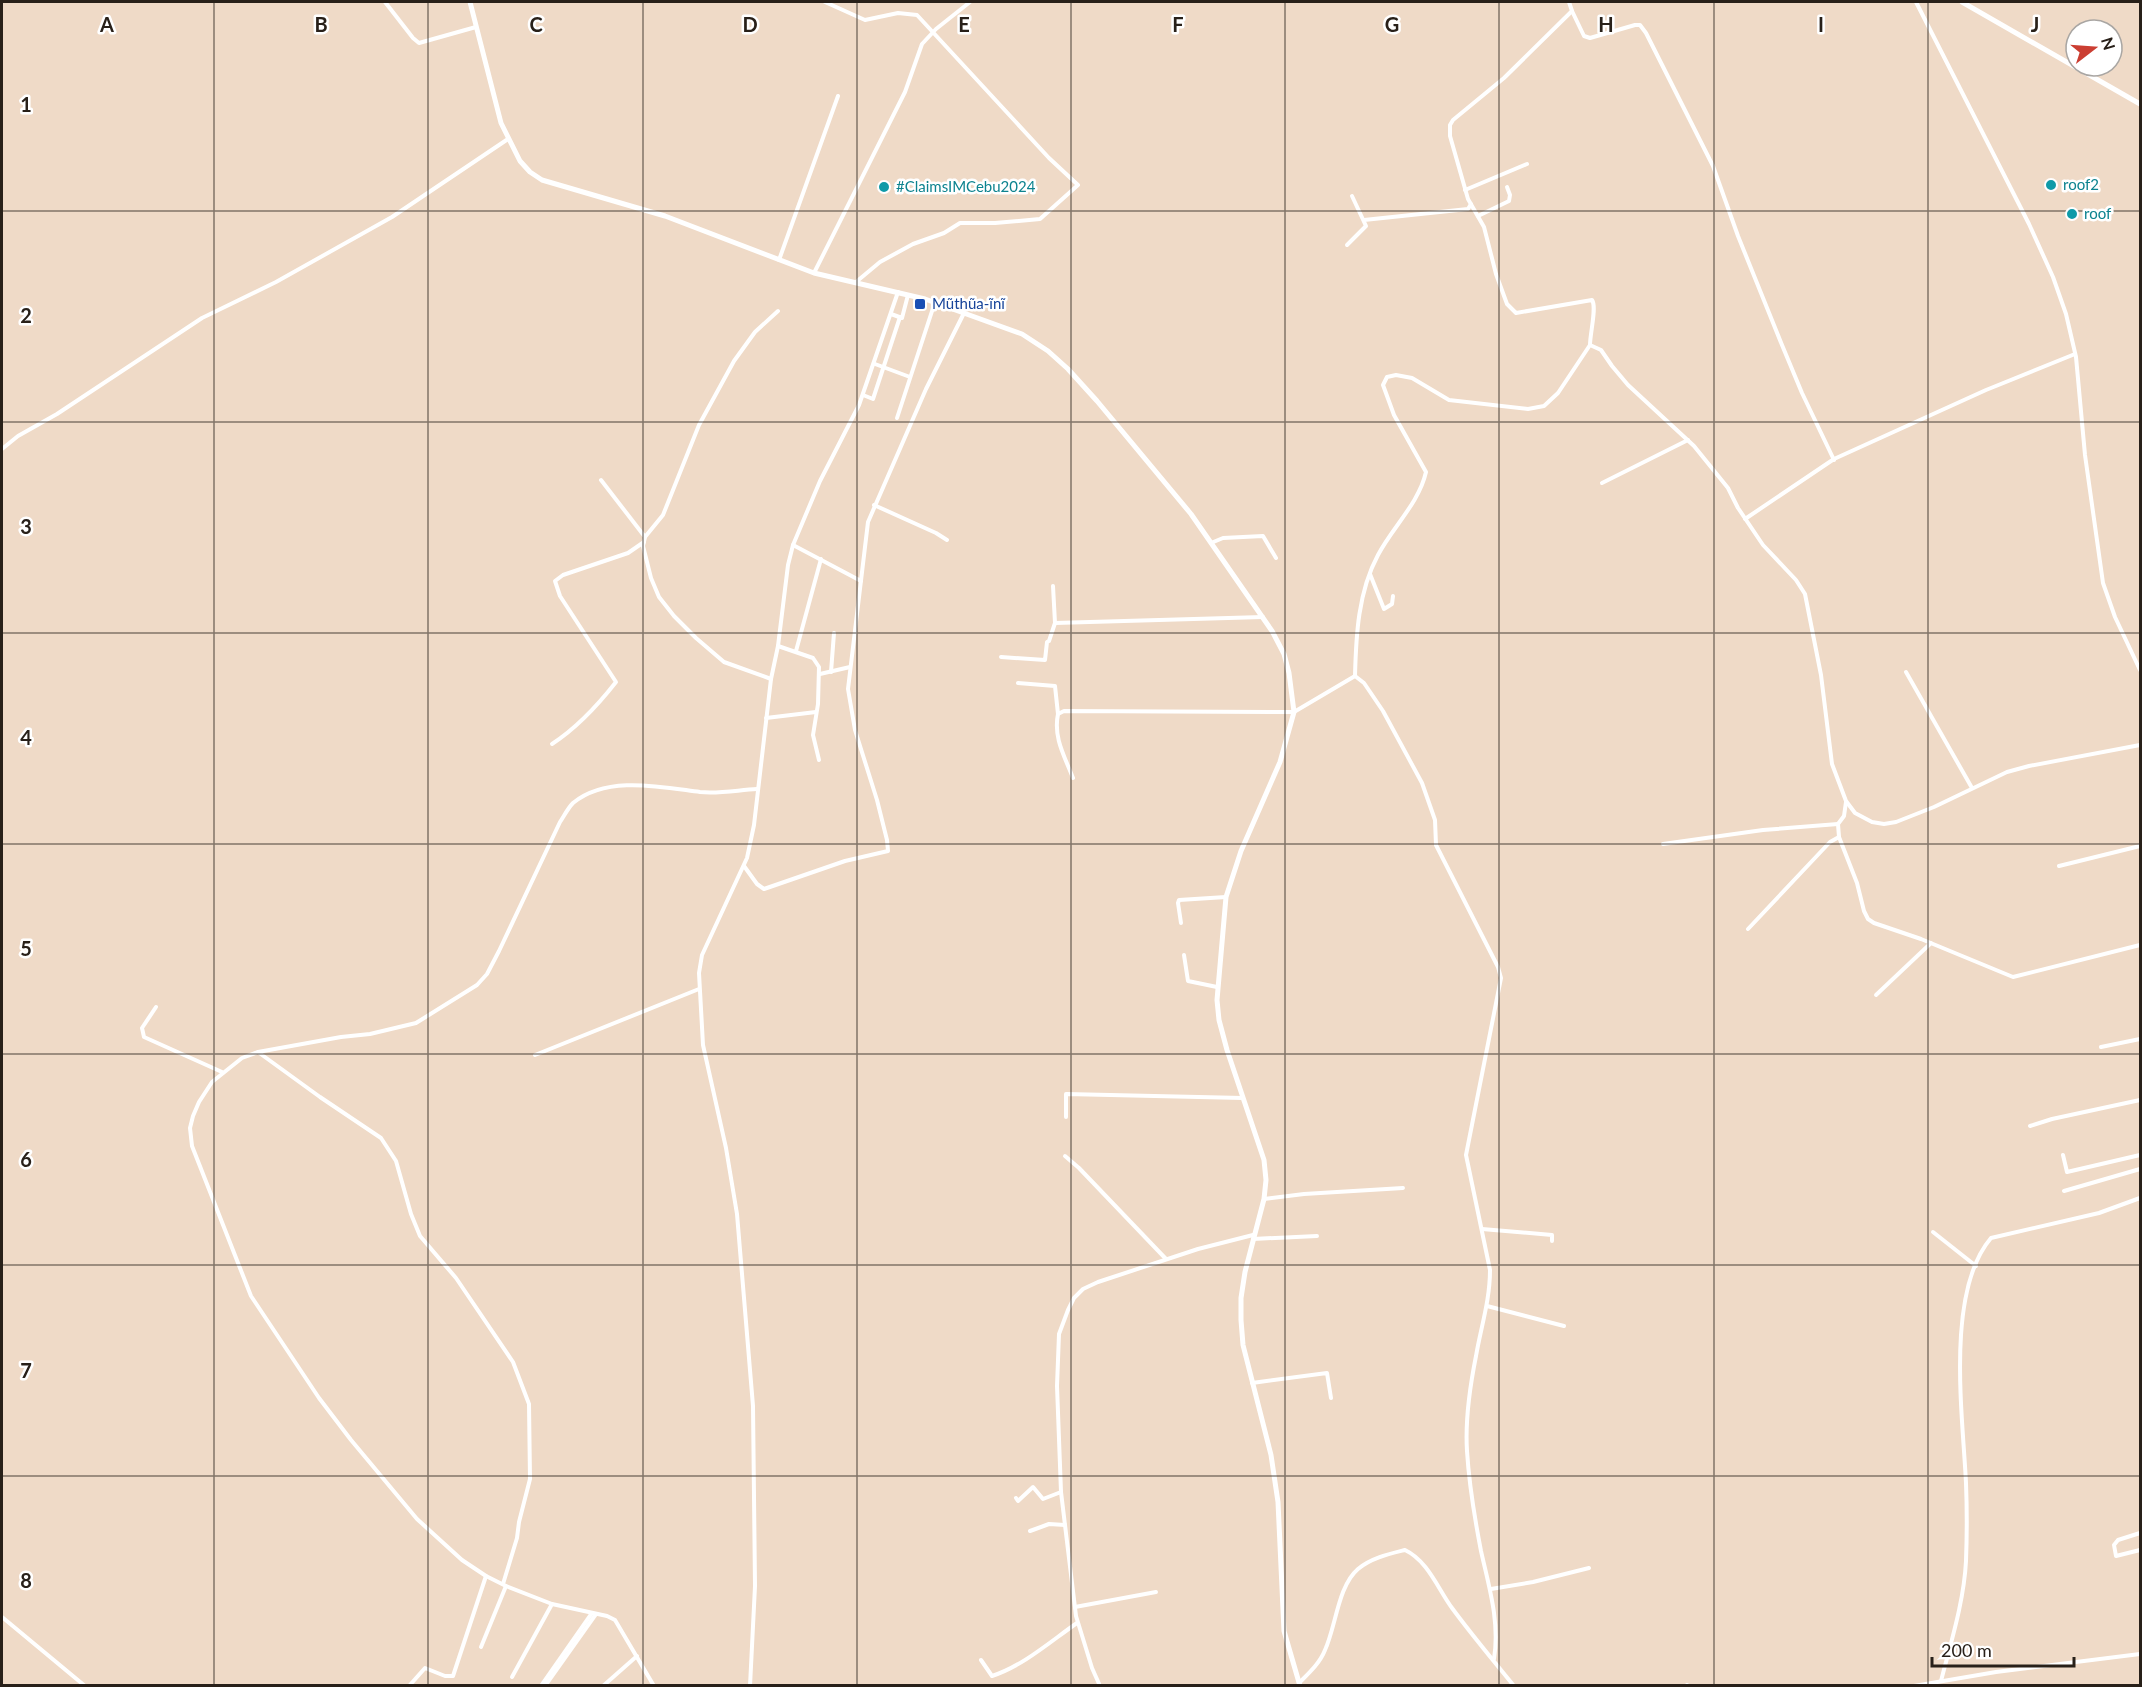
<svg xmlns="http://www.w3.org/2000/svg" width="2142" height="1687" viewBox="0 0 2142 1687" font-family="Lato,sans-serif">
<rect width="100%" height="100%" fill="#efdac7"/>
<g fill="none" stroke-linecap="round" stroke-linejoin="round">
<g stroke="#fff" stroke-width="4">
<path d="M385 2 413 38 419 43 476 27"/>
<path d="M825 2 865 20 898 13 917 15 1049 158 1078 185 1040 219 995 223H960L944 233 913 244 880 262 856 282"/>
<path d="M1569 2 1572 11 1504 78 1453 120 1450 125V136L1468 199 1484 227 1496 274 1507 304 1516 313 1592 300C1597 307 1590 333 1590 345"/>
<path d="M1916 2 2029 224 2053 277 2066 314 2076 357 2085 455 2103 583 2115 617 2140 670"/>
<path d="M1572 11 1584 36 1590 38 1635 25H1640L1646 33 1713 166 1738 236 1782 345 1802 393 1834 460"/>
<path d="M1465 190 1527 164"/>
<path d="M1478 216 1509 201 1510 195 1507 187"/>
<path d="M1364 220 1468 209 1471 204"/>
<path d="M1347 245 1366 226 1352 196"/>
<path d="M779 260 838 96"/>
<path d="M814 273 905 92 922 44 936 29 970 2"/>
<path d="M891 314 902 318 908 295"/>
<path d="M875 364 910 377"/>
<path d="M863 395 873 399 900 317"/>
<path d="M897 418 935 302"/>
<path d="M2 449 18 436 57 414 202 318 276 282 392 217 508 139"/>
<path d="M601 480 645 537"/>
<path d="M1602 483 1688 440"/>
<path d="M874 505 936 533 947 540"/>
<path d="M1745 519 1834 459 1986 390 2075 354"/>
<path d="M1211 543 1223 538 1263 536 1276 558"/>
<path d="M793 545 861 581"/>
<path d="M1370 574 1384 609 1392 604 1393 596"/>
<path d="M1055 623 1263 617"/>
<path d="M778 646 813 658 819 667 818 704 813 735 819 760"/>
<path d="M796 651 821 559"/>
<path d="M1001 657 1045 660 1047 642 1049 641 1055 623 1053 586"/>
<path d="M831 672 834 633"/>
<path d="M1906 672 1972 788"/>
<path d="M820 674 850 667"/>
<path d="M1355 676 1364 683 1383 711 1422 783 1435 820 1436 845 1498 967 1501 978 1466 1155 1490 1270C1490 1300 1481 1327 1476 1356 1470 1386 1465 1420 1467 1451 1469 1483 1475 1520 1481 1551 1489 1587 1500 1622 1494 1659"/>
<path d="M771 679 724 662 696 638 674 616 659 597 651 578 643 546 645 537 663 515 699 425 734 361 755 332 778 311"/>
<path d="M1018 683 1055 686 1058 714"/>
<path d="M766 718 816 712"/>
<path d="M552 744C575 729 598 705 616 682L560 596 555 581 563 575 628 553 644 542"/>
<path d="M1073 778C1065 757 1053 738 1058 714L1064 711 1294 712 1355 676C1356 636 1358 592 1378 555 1392 528 1419 503 1426 472L1394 415 1383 385 1387 377 1396 375 1412 378 1449 400 1528 409 1544 406 1558 393 1590 345 1601 350 1612 366 1628 385 1694 446 1728 488 1738 508 1763 545 1796 580 1805 594 1821 675 1832 764 1846 801 1855 813 1872 822 1884 824 1896 822 1934 807 2007 772 2029 766 2140 745"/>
<path d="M1846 802 1844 816 1838 824 1839 837 1857 883 1864 911 1868 919 1874 923 1921 939 2013 977 2140 945"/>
<path d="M1663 844 1763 830 1838 824"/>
<path d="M744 866 757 884 764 889 845 861 888 851 887 840 877 800 855 730 848 689 868 522 926 389 964 313"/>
<path d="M2059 866 2140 846"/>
<path d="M1181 923 1178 903 1179 900 1226 897"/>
<path d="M1748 929 1830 842 1839 837"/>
<path d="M1184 955 1188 981 1217 987"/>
<path d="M1876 995 1931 943"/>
<path d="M156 1007 142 1028 144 1037 222 1072"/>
<path d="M2101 1047 2140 1039"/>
<path d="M258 1052 320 1097 381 1138 396 1161 411 1214 420 1236 456 1278 513 1362 529 1404 530 1479 519 1522 517 1538 503 1584"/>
<path d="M535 1055 699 989"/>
<path d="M1066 1117V1094L1243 1098"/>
<path d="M2030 1126 2052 1119 2140 1100"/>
<path d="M2063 1155 2067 1172 2140 1155"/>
<path d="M1065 1156 1079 1168 1166 1259"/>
<path d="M2064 1191 2140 1169"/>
<path d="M1264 1199 1304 1194 1403 1188"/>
<path d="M1482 1229 1552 1235V1241"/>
<path d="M1933 1232 1976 1266"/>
<path d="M1253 1239 1317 1236"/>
<path d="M1487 1306 1564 1326"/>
<path d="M1252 1383 1327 1373 1331 1398"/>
<path d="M1016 1498 1018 1501 1033 1487 1043 1499 1061 1492"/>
<path d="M1030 1531 1049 1524 1065 1525"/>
<path d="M2140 1533 2118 1540 2114 1545 2116 1556 2140 1550"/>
<path d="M1491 1589 1533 1582 1589 1568"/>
<path d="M1075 1607 1156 1592"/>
<path d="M2 1617 85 1686"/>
<path d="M481 1647 506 1586"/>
<path d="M981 1660 992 1676C1023 1666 1051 1641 1077 1623"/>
<path d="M512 1677 552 1604"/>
<path d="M1941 1681C1951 1642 1964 1601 1966 1561 1967 1535 1967 1509 1966 1483 1963 1417 1945 1292 1991 1238L2099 1213 2140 1198"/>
<path d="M1299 1683C1309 1673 1320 1663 1325 1650 1336 1626 1338 1586 1358 1569 1371 1558 1389 1554 1405 1550 1428 1561 1438 1589 1452 1608 1471 1634 1493 1660 1514 1686"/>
<path d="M409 1686 425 1668 445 1676H453L486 1576"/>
<path d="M541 1686 592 1613"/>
<path d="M545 1686 596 1614"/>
<path d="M603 1686 637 1656"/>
<path d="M654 1686 615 1620 607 1616 552 1604 506 1586 486 1576 462 1560 417 1519 351 1440 319 1398 251 1296 192 1146 190 1128 193 1116 199 1102 212 1082 242 1058 258 1052 341 1037 370 1034 416 1023 477 985 487 974 499 951 560 822C564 816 568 808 573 803 607 775 661 787 700 792 719 794 738 790 757 789"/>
<path d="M750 1686 755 1586 753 1406 737 1214 726 1148 703 1045 699 973 702 955 747 858 754 825 771 679 778 646 788 565 793 545 820 481 859 405 898 292"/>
<path d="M1100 1686 1092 1668 1076 1616 1061 1492 1057 1386 1059 1334 1068 1310 1074 1298 1083 1289 1098 1282 1198 1249 1253 1235"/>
<path d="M1687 1686V1685"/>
<path d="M1914 1686 1996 1672 2140 1654"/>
</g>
<g stroke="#fff" stroke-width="5">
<path d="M470 2 501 123 520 161 530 172 542 180 665 216 814 273 925 299 1022 334 1048 351 1068 369 1097 401 1191 514 1272 631 1284 654 1289 673 1294 712 1280 762 1241 851 1226 897 1217 1000 1219 1020 1227 1050 1264 1160 1266 1180 1264 1199 1245 1272 1241 1298V1320L1243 1345 1271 1455 1278 1502 1284 1631 1300 1686"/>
<path d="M1962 2 2140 104"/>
</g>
</g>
<path fill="none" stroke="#282019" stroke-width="1.5" stroke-opacity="0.55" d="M214 2V1686M428 2V1686M643 2V1686M857 2V1686M1071 2V1686M1285 2V1686M1499 2V1686M1714 2V1686M1928 2V1686M2 211H2140M2 422H2140M2 633H2140M2 844H2140M2 1054H2140M2 1265H2140M2 1476H2140"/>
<g fill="#0f9aa8" stroke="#fff" stroke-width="2">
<circle cx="2051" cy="185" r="6"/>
<circle cx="884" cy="187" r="6"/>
<circle cx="2072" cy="214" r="6"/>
</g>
<rect fill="#1a4fb4" stroke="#fff" stroke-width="2" x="914" y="298" width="12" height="12" rx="3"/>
<g text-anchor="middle" stroke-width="5" stroke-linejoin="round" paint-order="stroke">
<g font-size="15" fill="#0d838f" stroke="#fff" text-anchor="start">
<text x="2063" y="190">roof2</text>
<text x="896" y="192">#ClaimsIMCebu2024</text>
<text x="2084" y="219">roof</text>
</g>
<g font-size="15" fill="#164399" stroke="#fff" text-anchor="start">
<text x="932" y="309">Mũthũa-ĩnĩ</text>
</g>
</g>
<g font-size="20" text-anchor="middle" font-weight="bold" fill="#282019" stroke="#fff" stroke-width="5" stroke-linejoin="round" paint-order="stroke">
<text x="107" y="32">A</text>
<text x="321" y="32">B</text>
<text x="536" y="32">C</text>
<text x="750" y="32">D</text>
<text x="964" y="32">E</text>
<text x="1178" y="32">F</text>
<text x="1392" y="32">G</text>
<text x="1606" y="32">H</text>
<text x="1821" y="32">I</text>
<text x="2035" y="32">J</text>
<text x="26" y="112">1</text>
<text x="26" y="323">2</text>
<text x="26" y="534">3</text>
<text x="26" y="745">4</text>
<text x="26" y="956">5</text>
<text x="26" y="1167">6</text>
<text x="26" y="1378">7</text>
<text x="26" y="1588">8</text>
</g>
<rect width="2142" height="1687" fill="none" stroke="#282019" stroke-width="6"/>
<g transform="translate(2094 48) rotate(73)"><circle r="28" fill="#ffffff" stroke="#a9a6a3" stroke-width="1.5"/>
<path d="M0-4.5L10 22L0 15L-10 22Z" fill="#cb3e32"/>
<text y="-9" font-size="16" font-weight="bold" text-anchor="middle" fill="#282019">N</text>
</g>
<path d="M1932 1657v9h142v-9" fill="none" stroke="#282019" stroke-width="3"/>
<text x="1941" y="1657" font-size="18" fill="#282019" stroke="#ffffff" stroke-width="4.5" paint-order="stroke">200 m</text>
</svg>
